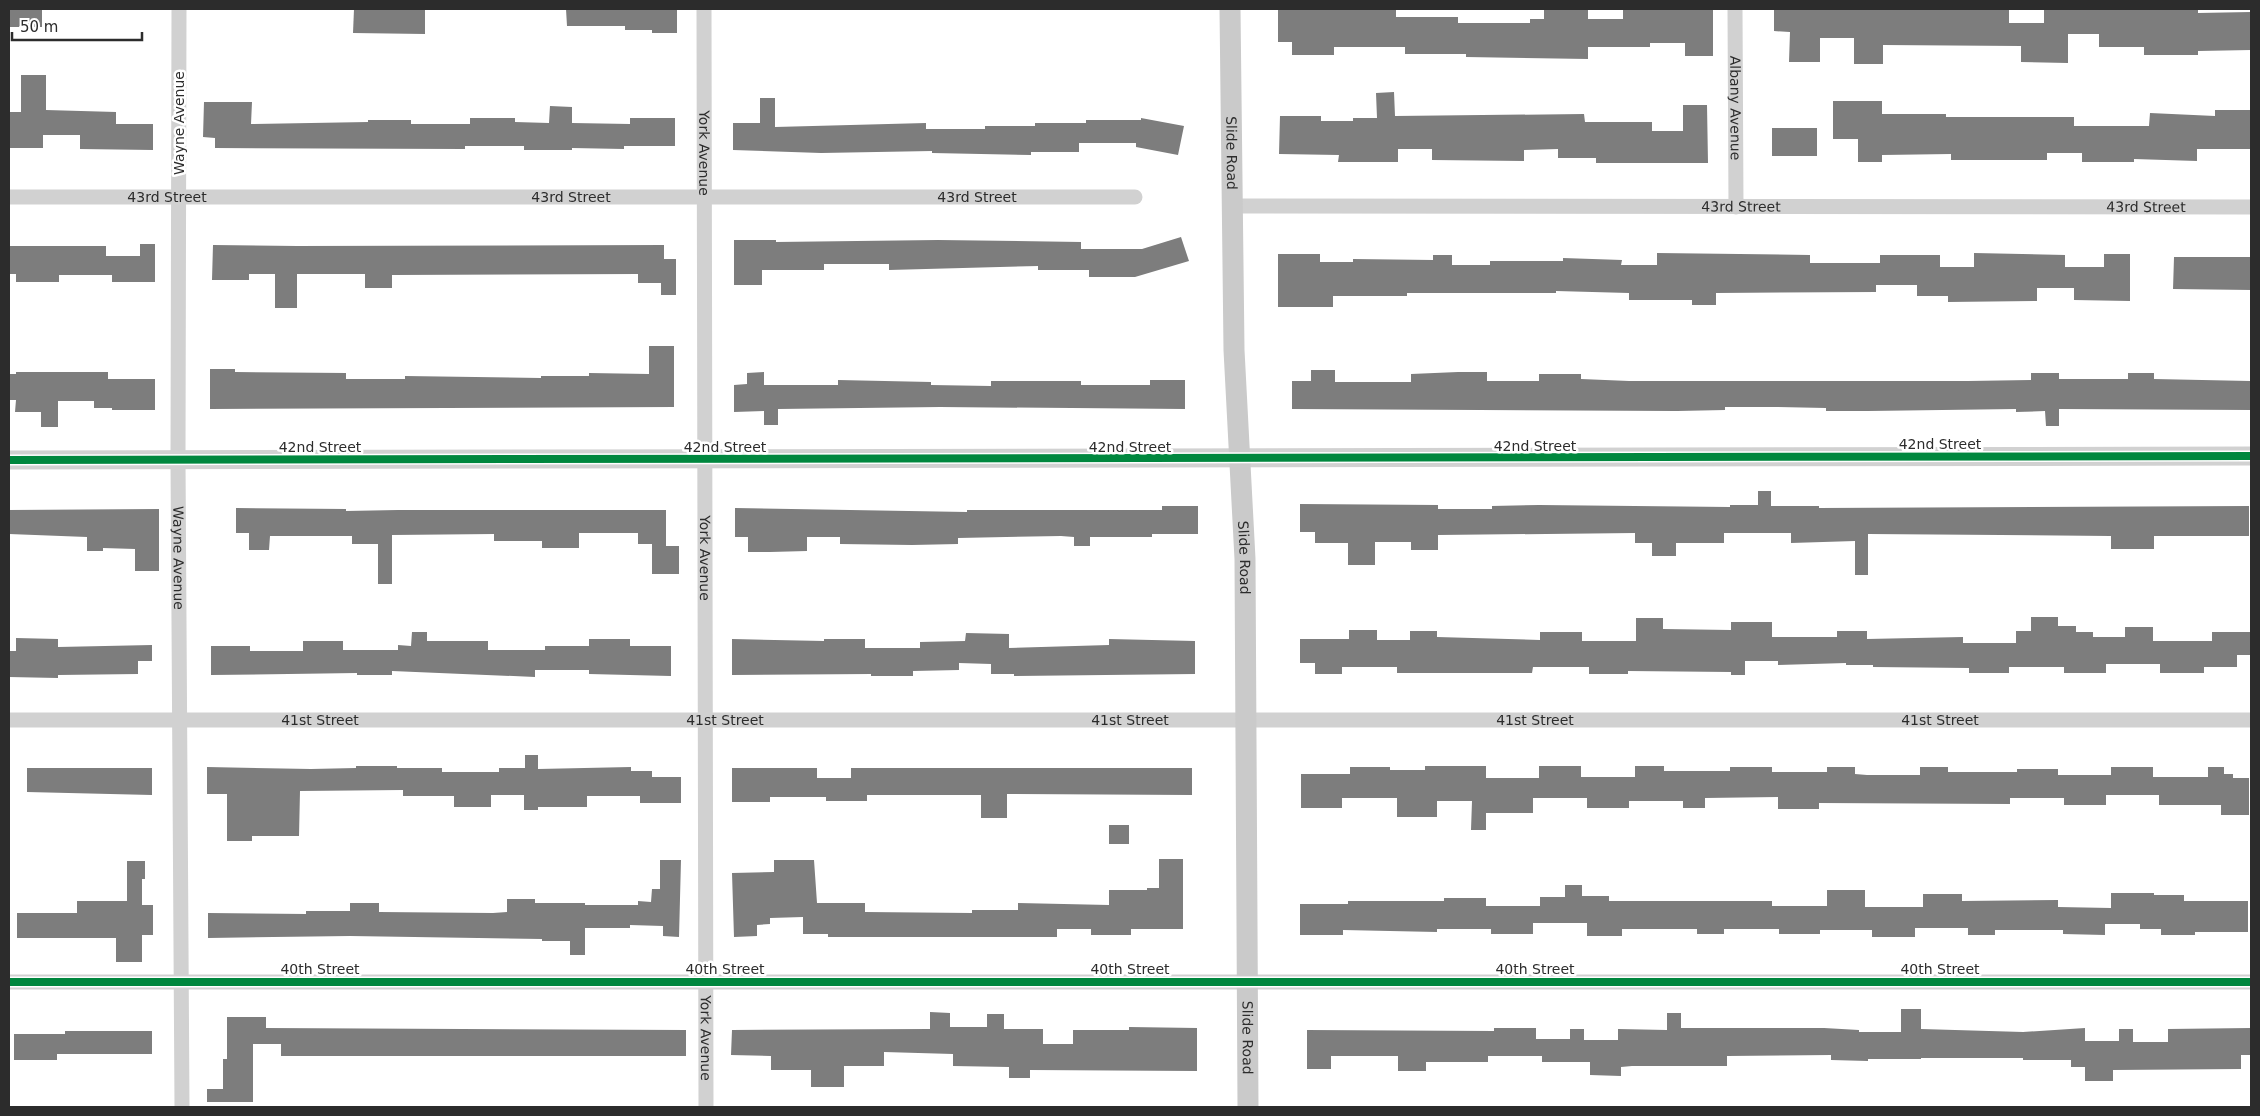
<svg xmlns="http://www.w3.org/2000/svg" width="2260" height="1116" viewBox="0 0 2260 1116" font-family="'DejaVu Sans',sans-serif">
<rect width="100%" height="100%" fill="#fff"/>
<g fill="#7d7d7d">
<rect x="9" y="9" width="33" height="18"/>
<path d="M354 9H425V34L353 33Z"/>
<path d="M566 9H677V33H652V30H625V26H567Z"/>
<path d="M1278 9H1396V17H1458V23H1530V19H1544V9H1588V19H1623V9H1713V56H1685V43H1650V47H1588V59L1466 57V54H1405V47H1334V55H1292V42H1278Z"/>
<path d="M1774 9H2009V23H2044V9H2198V13L2251 12V50L2198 51V55H2144V47H2099V34H2068V63L2021 62V46L1883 45V64H1854V38H1820V62H1789L1790 32 1774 31Z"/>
<path d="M21 75H46V110L116 112V124H153V150L80 149V135H43V148H9V112H21Z"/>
<path d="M1394 92 1395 116 1584 114 1585 122H1652V131H1683V105H1707L1708 163H1596V158H1558V149L1524 150V161L1432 160V149H1398V162H1338L1339 155 1279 154 1280 116H1321V121H1353V118H1377L1376 93Z"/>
<path d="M760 98H775V127L926 123V129H985V126H1035V123H1086V120H1141V118L1184 126 1178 155 1136 147V143H1079V152H1031V155L932 153V151L821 153 733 150V123H760Z"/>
<path d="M1833 101H1882V114H1946V117H2074V126H2149L2150 113 2215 116V110H2251V149H2197V161L2134 159V162H2082V153H2047V160H1951V154L1882 155V162H1858V139H1833Z"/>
<path d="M204 102H252L251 124 368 122V120H411V124H470V118H515V122L549 123 550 106 572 107V123L630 124V118H675V146H624V149L572 148V150H524V146H465V149L215 148V138L203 137Z"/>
<rect x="1772" y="128" width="45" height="28"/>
<path d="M1181 237 1189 261 1135 277H1089V270H1038V266L889 270V264H824V270H762V285H734V240H776V242L938 240 1081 242V249H1142Z"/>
<path d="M140 244H155V282H112V275H59V282H16V274H9V246H106V256H140Z"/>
<path d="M213 245 297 246 664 245V259H676V295H661V283H638V274L392 275V288H365V274H297V308H275V274H249V280H212Z"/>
<path d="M1657 253 1810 255V263H1880V255H1940V267H1974V253L2065 255V267H2104V254H2130V301L2074 300V288H2037V301L1948 302V296H1917V285H1876V292L1716 293V305H1692V300H1629V293L1556 291V293H1407V296H1333V307H1278V254H1320V262H1353V259L1433 260V255H1452V265H1490V261H1563V258L1622 260 1621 265H1657Z"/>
<path d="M2174 257H2251V290L2173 289Z"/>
<path d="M649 346H674V407L210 409V369H235V372L346 373V379H405V376L541 378V376H589V373L649 374Z"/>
<path d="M1311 370H1335V382H1411V374L1458 372H1487V381H1539V374H1581V379L1629 381H1968L2031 380V373H2059V379H2128V373H2154V379L2250 381V410L2059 409V426H2046L2045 411 2016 412V409L1868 411H1826V408L1778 407H1725V410L1677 411 1292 409V381H1311Z"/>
<path d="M16 372H108V379H155V410H112V408H94V401H58V427H41V412H15L16 400H9V374H16Z"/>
<path d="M764 372V385H838V380L931 382V385L991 386V381H1081V385H1150V380H1185V409L940 407 778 409V425H764V411L734 412V385L747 384V373Z"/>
<path d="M1758 491H1771V506H1819V508L2249 506V536H2154V549H2111V536L1868 534V575H1855V541L1791 543V533H1724V543H1676V556H1652V543H1635V533L1438 535V550H1411V542H1375V565H1348V543H1315V532H1300V504L1438 505V509H1492V506L1539 505 1730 507V505H1758Z"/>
<path d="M1162 506H1198V534H1152V537H1090V546H1074V537L1061 536 958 538V544L912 545 840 544V537H807V551L770 552H748V537H735V508L967 512V510H1162Z"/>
<path d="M236 508 346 509V511L398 510H666V546H679V574H652V544H638V533H579V548H542V541H494V534L392 535V584H378V544H352V536H270L269 550H249V533H236Z"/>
<path d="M159 509V571H135V549L103 548V551H87V537L9 534V510Z"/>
<path d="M2031 617H2058V626H2076V632H2093V637H2125V627H2153V641H2212V632H2250V655H2237V667H2204V673H2160V664H2106V673H2064V667H2009V673H1969V668L1873 667V665H1846V663L1778 665V661H1745V675H1731V672L1628 671V674H1589V667H1533L1532 673H1397V667H1342V674H1315V663H1300V639H1349V630H1377V640H1410V631H1437V637L1540 640V632H1582V641H1636V618H1663V629L1731 630V622H1772V637H1837V631H1867V639L1963 637V643H2016V631H2031Z"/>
<path d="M412 632H427V641H488V650H545V646H589V639H630V646H671V676L589 674V670H535V677L392 671V675H357V673L211 675V646H250V651H303V641H343V650H398V645L411 646Z"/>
<path d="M966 633 1009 634V648L1109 645V639L1195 641V674L1014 676V674H991V664L959 663V670L913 671V676H871V674L732 675V639L824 641V639H865V648H920V642L965 641Z"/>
<path d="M16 638 58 639V647L152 645V661H138V674L58 675V678L9 677V651H16Z"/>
<path d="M525 755H538V769L631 767V771H652V777H681V803H640V796H587V807H538V810H524V795H491V807H454V796H403V790L300 791 299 836H252V841H227V794H207V767L311 769 356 768V766H397V768H442V772H499V768H525Z"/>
<path d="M1425 766H1486V778H1539V766H1581V777H1635V766H1664V771H1730V767H1772V772H1827V767H1855V774L1867 775H1920V767H1948V772H2017V769H2058V775H2111V767H2153V777H2208V767H2224V774H2233V778H2249V815H2221V805H2159V795H2106V805H2064V798H2010V804L1819 803V809H1778V797L1705 798V808H1683V801H1629V808H1587V798H1533V813H1486V830H1471L1472 801H1437V817H1397V798H1342V808H1301V774H1350V767H1390V770H1425Z"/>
<path d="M27 768H152V795L27 792Z"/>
<path d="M732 768H817V778H851V768H1192V795L1007 794V818H981V795H867V801H826V797H770V802H732Z"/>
<rect x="1109" y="825" width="20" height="19"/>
<path d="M1159 859H1183V929H1131V935H1091V929H1057V937H828V934H803V917L770 918V924L757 925V936L734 937 732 873 774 872V860H814L817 903H865V912L972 913V910H1018V903L1109 905V890H1147V888H1159Z"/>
<path d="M660 860H681L679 937 663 936V926L630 925V928H585V955H570V941H542V939L350 936 208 938V913L306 914V911H350V903H379V912L493 913 507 912V899H535V903H585V905H638V901L651 902 652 889H660Z"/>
<path d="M127 861H145V879H142V905H153V935H142V962H116V938H17V913H77V901H127Z"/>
<path d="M1565 885H1582V896H1609V901H1772V906H1827V890H1865V907H1923V894H1962V901L2058 900V907L2111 908V893H2154V895H2184V901H2248V932H2195V935H2161V929H2140V924H2105V935L2063 934V930H1995V935H1968V928H1915V937H1872V930H1820V934H1779V929H1724V934H1697V929H1622V936H1587V923H1533V934H1491V929H1437V932L1343 930V935H1300V904H1348V901H1444V898H1486V906H1540V897H1565Z"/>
<path d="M1901 1009H1921V1029L2023 1032 2085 1028V1041H2119V1029H2133V1042H2168V1029L2251 1028V1055H2241V1069L2113 1070V1081H2085V1067H2071V1060H2023V1058H1921V1059H1868V1061L1831 1060V1055L1727 1056V1066H1632L1621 1067V1076L1590 1075V1062H1542V1056H1488V1062H1426V1071H1398V1056H1331V1069H1307V1030L1494 1031V1028H1536V1039H1570V1029H1584V1040H1618V1029L1667 1030V1013H1681V1028H1824L1859 1030V1032H1901Z"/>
<path d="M930 1012 950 1013V1027H987V1014H1004V1029H1043V1044H1073V1030H1129V1027L1197 1028V1071L1030 1070V1078H1009V1067L953 1066V1054L884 1052V1066H844V1087H811V1070H771V1056L731 1055 732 1030 930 1029Z"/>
<path d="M227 1017H266V1028L686 1030V1056H281V1044H253V1102H207V1089H223V1059H227Z"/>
<path d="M65 1031H152V1054H57V1060H14V1034H65Z"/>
</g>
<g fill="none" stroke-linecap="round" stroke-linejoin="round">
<g stroke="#d1d1d1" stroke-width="15">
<path id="s1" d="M179 9 178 460 182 1107"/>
<path id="s2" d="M704 9 706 1107"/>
<path id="s3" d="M1735 9 1736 207"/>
<path id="s4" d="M9 197H1135"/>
<path id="s5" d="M1231 206 2251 207"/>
<path id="s6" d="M9 720H2251"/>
<path d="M9 982H2251"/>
</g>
<path stroke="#d1d1d1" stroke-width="19" d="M9 460 2251 456"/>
<path stroke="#cacaca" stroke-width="21" id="s7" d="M1230 9 1234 350 1245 559 1248 1107"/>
<g stroke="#fff" stroke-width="11">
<g id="cycleway">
<path d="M9 460 2251 456"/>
<path d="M9 982H2251"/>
</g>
</g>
<use href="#cycleway" stroke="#00873e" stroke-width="8"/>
</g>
<g text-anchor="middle" stroke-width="5" stroke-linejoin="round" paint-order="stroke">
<g font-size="14" fill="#2c2c2c" stroke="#fff">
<text dy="5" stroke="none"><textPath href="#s3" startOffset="99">Albany Avenue</textPath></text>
<text transform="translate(179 123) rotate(-90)" y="5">Wayne Avenue</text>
<text dy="5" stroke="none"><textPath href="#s2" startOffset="144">York Avenue</textPath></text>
<text dy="5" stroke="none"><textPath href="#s7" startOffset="144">Slide Road</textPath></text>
<text dy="5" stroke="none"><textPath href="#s4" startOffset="158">43rd Street</textPath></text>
<text dy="5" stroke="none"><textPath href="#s4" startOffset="562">43rd Street</textPath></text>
<text dy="5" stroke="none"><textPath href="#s4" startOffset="968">43rd Street</textPath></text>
<text dy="5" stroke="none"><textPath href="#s5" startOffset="510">43rd Street</textPath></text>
<text dy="5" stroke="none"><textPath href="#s5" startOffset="915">43rd Street</textPath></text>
<text x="1940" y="449">42nd Street</text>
<text x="1535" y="451">42nd Street</text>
<text x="320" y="452">42nd Street</text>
<text x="725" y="452">42nd Street</text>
<text x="1130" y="452">42nd Street</text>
<text dy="5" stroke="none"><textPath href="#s1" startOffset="549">Wayne Avenue</textPath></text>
<text dy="5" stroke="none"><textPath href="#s2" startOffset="549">York Avenue</textPath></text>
<text dy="5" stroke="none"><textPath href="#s7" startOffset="549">Slide Road</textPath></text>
<text dy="5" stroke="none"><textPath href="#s6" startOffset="311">41st Street</textPath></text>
<text dy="5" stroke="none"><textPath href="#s6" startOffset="716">41st Street</textPath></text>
<text dy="5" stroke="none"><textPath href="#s6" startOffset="1121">41st Street</textPath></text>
<text dy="5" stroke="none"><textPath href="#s6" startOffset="1526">41st Street</textPath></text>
<text dy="5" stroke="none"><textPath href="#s6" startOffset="1931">41st Street</textPath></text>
<text x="320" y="974">40th Street</text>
<text x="725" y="974">40th Street</text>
<text x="1130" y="974">40th Street</text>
<text x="1535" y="974">40th Street</text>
<text x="1940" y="974">40th Street</text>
<text dy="5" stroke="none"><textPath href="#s2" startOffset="1029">York Avenue</textPath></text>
<text dy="5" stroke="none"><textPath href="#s7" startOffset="1029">Slide Road</textPath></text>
</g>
</g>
<rect width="2260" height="1116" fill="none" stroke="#2c2c2c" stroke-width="20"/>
<path d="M12 32v8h130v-8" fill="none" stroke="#2c2c2c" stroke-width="2.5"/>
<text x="20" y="32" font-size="15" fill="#2c2c2c" stroke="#ffffff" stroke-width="4" paint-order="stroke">50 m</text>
</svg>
